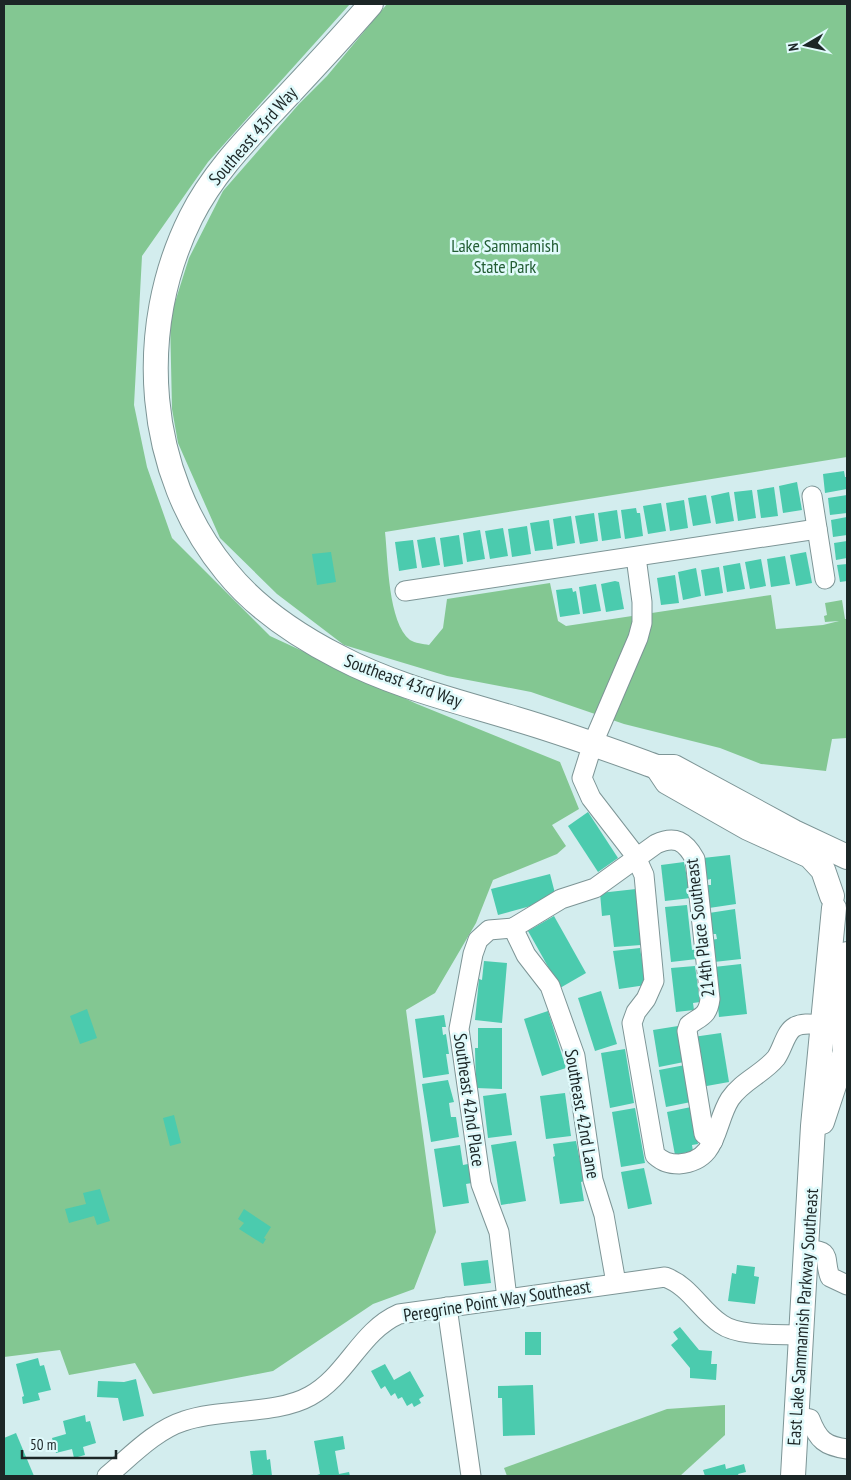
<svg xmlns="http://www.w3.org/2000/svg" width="851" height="1480" viewBox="0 0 851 1480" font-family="'PT Sans Narrow',sans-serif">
<rect width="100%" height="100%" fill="#d3edee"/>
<g fill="#83c792">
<path d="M4 4H350L208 162 142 256 134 405 147 467 172 538 270 636 417 704 560 762 579 809 552 825 566 846 557 854 493 880 476 923 435 993 406 1010 436 1232 414 1289 373 1304 273 1371 153 1394 135 1363 69 1375 60 1350 4 1357Z"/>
<path d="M387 4H847V457L385 532C388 559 388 623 410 640 415 643 423 644 429 645L443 628 447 599 550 583 558 621 566 626 771 595 776 629 823 625 839 621 825 622 824 616 827 615 825 603 842 600 845 619H847V738L832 739 826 771 761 764 720 748 624 724 531 692 447 676 344 645 277 594 220 538 178 443 172 409 170 318 189 258 223 191 299 104 327 76Z"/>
<path d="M725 1405V1435L680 1476H507L504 1468 667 1409Z"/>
</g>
<g fill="#4bcbae">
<path d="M844 471 845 477H847V489L825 493 823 474Z"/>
<path d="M797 482 802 510 783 513 779 486Z"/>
<path d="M774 487 778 516 761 518 757 490Z"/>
<path d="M752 490 756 518 738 521 734 492Z"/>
<path d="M729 492 734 521 716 524 711 496Z"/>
<path d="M706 495 711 523 693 526 688 498Z"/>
<path d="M847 495V513L830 515 828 498Z"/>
<path d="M684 500 688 528 670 531 666 503Z"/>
<path d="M661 503 666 531 648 534 643 506Z"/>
<path d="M636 508 637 513H640L643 536 625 539 621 510Z"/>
<path d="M617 510 621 538 602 541 598 513Z"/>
<path d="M594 513 598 541 580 544 575 516Z"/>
<path d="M571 516 575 543 557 546 553 519Z"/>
<path d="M847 517V535L833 537 831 520Z"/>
<path d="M549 520 553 549 535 551 530 523Z"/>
<path d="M527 526 531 554 512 557 508 529Z"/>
<path d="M503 528 508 556 490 559 485 531Z"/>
<path d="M480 530 485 559 467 562 463 533Z"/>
<path d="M459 535 463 564 444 567 440 538Z"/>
<path d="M435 537 440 565 422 568 417 540Z"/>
<path d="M413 540 417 568 399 571 395 542Z"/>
<path d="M847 541V558L836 560 834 543Z"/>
<path d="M331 552 336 582 317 585 312 554Z"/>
<path d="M806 552 812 583 796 586 790 555Z"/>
<path d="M785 556 790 584 771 587 767 559Z"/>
<path d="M761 559 766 586 750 589 745 562Z"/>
<path d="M740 563 745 589 727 592 723 566Z"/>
<path d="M847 564V581L840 582 837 565Z"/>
<path d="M719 567 723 593 705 596 701 570Z"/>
<path d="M696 568 701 596 683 600 678 572Z"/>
<path d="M675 575 679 603 661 605 657 578Z"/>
<path d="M615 581 619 582 624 609 606 612 601 584Z"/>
<path d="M596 584 601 611 583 614 579 587Z"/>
<path d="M572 588 573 592 576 591 580 614 560 617 556 590Z"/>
<path d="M588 812 618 858 598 872 568 826Z"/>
<path d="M730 855 736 904 709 908 706 885H711V879L706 880 703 858Z"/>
<path d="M684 862 691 898 665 901 661 865Z"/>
<path d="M550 874 556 897 537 902 538 904 498 915 491 889Z"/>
<path d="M636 889 641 945 614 947 610 915 602 916 600 893Z"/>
<path d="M687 905 692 950 696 949 697 959 671 962 665 907Z"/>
<path d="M735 909 741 959 714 962 711 940 717 939 716 934H711L709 913Z"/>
<path d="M554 916 586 973 560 988 528 931Z"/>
<path d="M640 948 646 985 619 989 613 951Z"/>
<path d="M484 961 507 963 502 1023 475 1020 479 979 482 980Z"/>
<path d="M741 964 747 1014 719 1017 714 967Z"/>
<path d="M695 966 700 1002 693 1003 694 1010 676 1012 671 968Z"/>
<path d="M601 991 617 1044 595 1051 578 998Z"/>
<path d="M87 1009 97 1038 80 1044 70 1016Z"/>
<path d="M548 1011 566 1068 542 1076 524 1019Z"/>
<path d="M444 1015 446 1027H442L443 1035 446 1034 449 1054H446L449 1074 423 1078 415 1019Z"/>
<path d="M678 1026 684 1062 659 1067 653 1030Z"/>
<path d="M478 1028H502V1089L476 1088 475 1048H478Z"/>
<path d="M721 1033 729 1082 701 1087 693 1037Z"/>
<path d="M625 1049 634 1103 610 1108 601 1053Z"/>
<path d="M685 1065 688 1078 685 1079 691 1102 666 1107 659 1070Z"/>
<path d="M448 1080 454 1102 449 1103 451 1117H456L459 1137 431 1142 422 1084Z"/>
<path d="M506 1093 512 1135 488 1138 483 1096Z"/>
<path d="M565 1093 571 1136 546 1139 540 1096Z"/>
<path d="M691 1107 698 1144 692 1145 693 1151 675 1155 667 1112Z"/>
<path d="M635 1108 645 1163 621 1167 612 1112Z"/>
<path d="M174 1115 181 1143 170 1146 163 1118Z"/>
<path d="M516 1141 526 1201 501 1205 491 1145Z"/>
<path d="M576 1141 584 1181 581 1182 584 1201 560 1204 553 1157 555 1156 553 1144Z"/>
<path d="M460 1145 463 1165 468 1164 472 1183 466 1184 469 1203 443 1207 434 1149Z"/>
<path d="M644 1168 652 1204 628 1209 621 1172Z"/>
<path d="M100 1189 110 1221 97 1225 94 1216 69 1223 65 1209 86 1204 83 1193Z"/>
<path d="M244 1209 271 1227 264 1238 266 1239 263 1244 239 1229 244 1223 238 1219Z"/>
<path d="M488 1260 491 1283 464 1286 461 1263Z"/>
<path d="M737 1265 755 1267 754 1276 759 1277 755 1304 728 1301 732 1273 736 1274Z"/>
<path d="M680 1327 699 1350 712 1351 711 1364H717L716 1380 690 1378V1368L671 1345 678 1339 673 1332Z"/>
<rect x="525" y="1332" width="16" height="23"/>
<path d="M38 1358 40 1366 44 1365 51 1390 38 1393 40 1400 23 1404 22 1397 24 1396 16 1364Z"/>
<path d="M385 1364 394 1380 410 1371 424 1396 419 1399 421 1403 414 1407 412 1403 407 1406 402 1397 398 1399 395 1393 391 1396 385 1386 381 1389 371 1371Z"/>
<path d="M136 1379 144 1416 123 1421 118 1398 97 1397 98 1381 124 1382Z"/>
<path d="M533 1385 535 1435 503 1436 502 1398H498V1386Z"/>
<path d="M85 1415 86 1422 90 1421 96 1443 83 1447 85 1455 74 1458 72 1449 56 1453 52 1438 66 1434 63 1421Z"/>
<path d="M16 1433 34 1476H5L4 1472V1438Z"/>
<path d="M343 1436 345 1449 335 1451 339 1474 349 1472 350 1476H314L320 1474 314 1441Z"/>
<path d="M266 1450 267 1460 270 1459 272 1476H248L253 1474 250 1451Z"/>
<path d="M725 1464 726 1469 744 1464 746 1472 738 1474 739 1476H705L703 1470Z"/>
</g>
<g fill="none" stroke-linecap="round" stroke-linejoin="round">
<g stroke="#7d9596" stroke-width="21">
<g id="minor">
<path d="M812 496 825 579"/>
<path d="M636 557 642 602V623L638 638 593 743 582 778 591 798 635 855 644 875 654 981 646 999 636 1012 632 1023 655 1155C663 1162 669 1164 679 1164 719 1161 714 1124 730 1099 742 1081 763 1074 776 1058 782 1050 785 1034 793 1028 801 1022 813 1024 823 1025"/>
<path d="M405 591 817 529"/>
<path d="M513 928 561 899 595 888 656 844C675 835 685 841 695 859L710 999C708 1016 701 1016 689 1025L687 1031 704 1134 713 1141"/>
<path d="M513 928 526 955 550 986 575 1056 593 1180 604 1215 616 1283"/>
<path d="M808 1250C833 1250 823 1259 830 1277L847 1285"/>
<path d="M507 1298 499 1232 481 1184 459 1029 473 954 478 940 489 930 513 928"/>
<path d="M447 1307 471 1476"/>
<path d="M797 1416 810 1419C818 1440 825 1446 847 1449"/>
<path d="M107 1476C130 1457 155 1430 184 1421 222 1408 276 1415 310 1396 347 1376 360 1331 399 1314L665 1277C690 1286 700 1310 721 1324 739 1337 779 1334 802 1335"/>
</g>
</g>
<g stroke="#7d9596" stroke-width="26">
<g id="major">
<path d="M371 4C340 40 308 74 275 109 244 142 212 175 191 217 135 329 145 473 226 571 255 607 298 636 339 657 394 686 457 701 516 719 564 733 610 750 657 767H674L794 832 847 857"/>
<path d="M657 767 667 782 748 828 810 856 823 870 832 896"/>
<path d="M822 1122 845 1052 843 969 847 954"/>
<path d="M793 1476 813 1126 834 908"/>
</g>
</g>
<use href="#minor" stroke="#fff" stroke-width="19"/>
<use href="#major" stroke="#fff" stroke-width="24"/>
</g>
<g text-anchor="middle" stroke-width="5" stroke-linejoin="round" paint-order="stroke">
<g font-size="18" fill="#1c2626" stroke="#e0fafb">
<text transform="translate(253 136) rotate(-49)" y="6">Southeast 43rd Way</text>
<text transform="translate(403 681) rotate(20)" y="6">Southeast 43rd Way</text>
<text transform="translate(700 928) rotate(-97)" y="6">214th Place Southeast</text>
<text transform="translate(469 1100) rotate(82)" y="6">Southeast 42nd Place</text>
<text transform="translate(582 1114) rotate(80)" y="6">Southeast 42nd Lane</text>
<text transform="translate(497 1301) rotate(-9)" y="6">Peregrine Point Way Southeast</text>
<text transform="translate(803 1317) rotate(-86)" y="6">East Lake Sammamish Parkway Southeast</text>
</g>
<g font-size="18" fill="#235d34" stroke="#e0fafb">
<text x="505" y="252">Lake Sammamish<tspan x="505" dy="21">State Park</tspan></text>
</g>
</g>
<rect width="851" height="1480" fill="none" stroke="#1c2626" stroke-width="10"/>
<g transform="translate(806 45) rotate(261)" stroke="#e0fafb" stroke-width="4" paint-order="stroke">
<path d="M0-4L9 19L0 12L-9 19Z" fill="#1c2626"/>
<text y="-8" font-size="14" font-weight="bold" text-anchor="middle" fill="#1c2626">N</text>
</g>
<path d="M22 1450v8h94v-8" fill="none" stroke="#1c2626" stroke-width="2.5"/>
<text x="30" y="1450" font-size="15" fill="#1c2626" stroke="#e0fafb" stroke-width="4" paint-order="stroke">50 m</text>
</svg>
